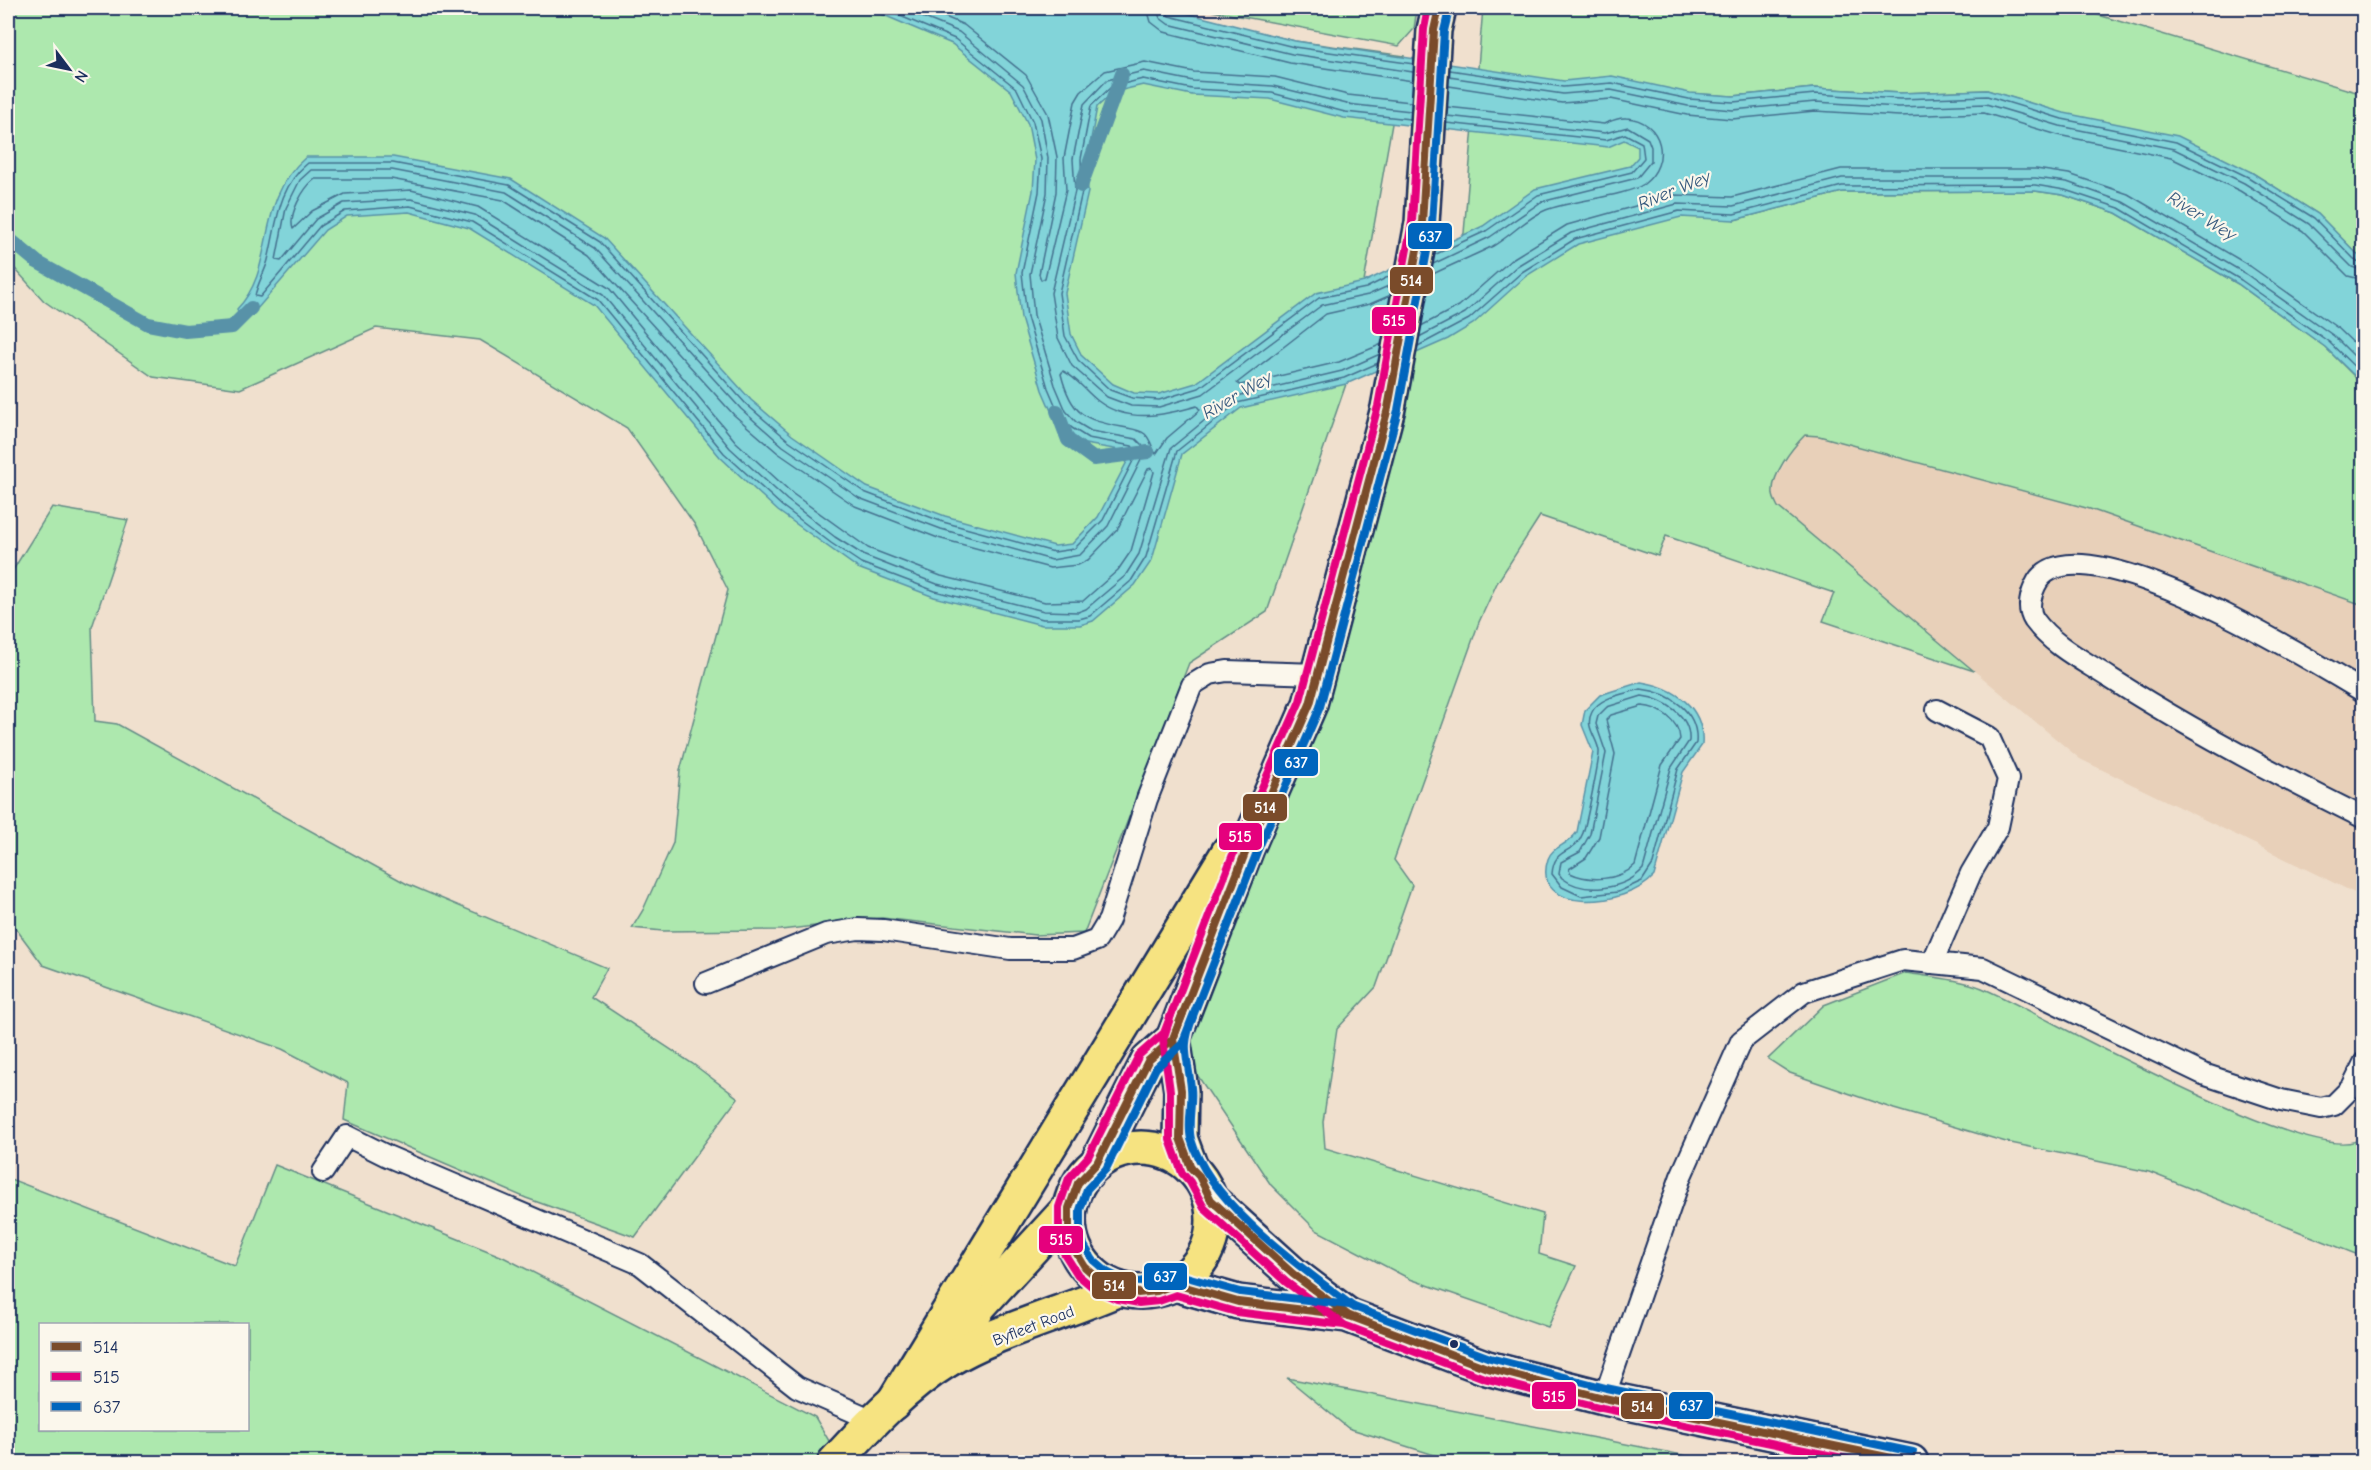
<svg xmlns="http://www.w3.org/2000/svg" width="2371" height="1470" viewBox="0 0 2371 1470" font-family="'Comic Neue',sans-serif">
<rect width="100%" height="100%" fill="#f0e0ce"/>
<filter id="ink" filterUnits="userSpaceOnUse"><feTurbulence type="fractalNoise" baseFrequency=".0167" numOctaves="2"/><feDisplacementMap in="SourceGraphic" scale="12" xChannelSelector="R" yChannelSelector="G"/><feConvolveMatrix kernelMatrix="1 2 1 2 8 2 1 2 1" color-interpolation-filters="sRGB"/></filter>
<g filter="url(#ink)">
<path fill="#e8d0b9" d="M1805 435 1819 436 2090 509 2363 605V897L2080 759 1778 507 1772 495 1775 480 1795 445Z"/>
<g fill="#ade8ae" stroke="#648c86" stroke-width="1.5" fill-rule="evenodd">
<path d="M8 8H1159L1295 41 1404 56 1346 384 1267 612 1189 663 1084 933 1035 935 882 918 781 930 663 931 632 928 643 910 673 843 680 771 728 590 695 525 627 428 480 340 376 328 240 389 153 377 44 301 8 261Z"/>
<path d="M1282 8H1417L1414 29 1399 46 1212 11Z"/>
<path d="M1483 8H2075L2363 94V260L2318 214 2251 172 1987 90 1900 93 1814 88 1733 96 1699 94 1734 220 1842 192 2035 191 2063 195 2116 213 2238 284 2325 347 2363 385V605L2090 509 1819 436 1805 435C1792 448 1771 475 1773 494 1773 498 1776 503 1778 507L1974 671 1823 621 1834 593 1666 536 1658 556 1540 516 1497 583 1479 622 1394 860 1412 885 1376 987 1337 1029 1323 1122 1325 1148 1543 1214 1539 1254 1576 1266 1548 1327 1410 1279 1316 1230 1271 1185 1173 1039 1247 848 1388 408 1464 233Z"/>
<path d="M52 507 128 520 92 627 95 721 117 724 407 884 607 968 591 997 693 1064 738 1098 635 1237 526 1198 344 1120 348 1083 282 1049 43 965 8 918V578Z"/>
<path d="M1906 973C1931 977 1959 979 1982 988 2033 1008 2329 1180 2363 1136V1257L2149 1172 2006 1142 1894 1109 1790 1073 1768 1059 1824 1005Z"/>
<path d="M275 1165 503 1257 815 1417 839 1458 835 1462H8V1178L235 1266ZM40 1324H248V1430H40Z"/>
<path d="M1287 1378 1718 1462H1457L1348 1428Z"/>
</g>
<g fill="#82d4d9" stroke="#5992a8" stroke-width="1.5" fill-rule="evenodd">
<path d="M867 8H1151L1186 13 1295 41 1564 81 1612 76 1690 93 1733 96 1814 88 1900 93 1987 90 2064 113 2178 136 2251 172 2318 214 2363 260 2364 385 2325 347 2238 284 2116 213 2063 195 2035 191 1842 192 1734 220 1681 217 1578 244 1526 276 1473 324 1448 339 1346 384 1241 408 1182 454 1152 560 1135 585 1093 621 1080 625H1042L934 597 858 568 778 511 720 457 594 305 469 228 409 212 347 216 325 230 257 309 240 321 237 309C278 267 253 202 306 157H393L511 179 604 238 751 400 792 435 867 487 945 516 1055 546 1072 544 1098 517 1132 452 1085 444 1068 432 1055 420 1042 390 1021 318 1016 273 1033 191 1035 160 1028 124 1011 91 952 44ZM1143 85 1192 95 1270 99 1344 118 1608 147 1624 140 1638 147V157L1630 166 1535 189 1483 226 1364 282 1316 293 1196 383 1159 394 1134 393 1113 384 1082 356 1071 334 1065 293 1088 192 1087 160 1097 107 1114 92Z"/>
<path d="M1641 682C1674 687 1705 707 1702 745L1683 772 1654 876C1626 908 1530 915 1548 859 1552 846 1568 846 1577 832L1593 752 1582 725 1585 710 1600 695Z"/>
</g>
<g fill="none" stroke-linecap="round" stroke-linejoin="round">
<g stroke="#44718f" stroke-width="1.5">
<path d="M881 8 955 39 1017 89 1033 122 1041 159 1039 192 1022 273 1027 317 1048 388 1060 416 1072 428 1088 438 1132 446 1137 453 1103 520 1074 549 1054 552 943 522 864 492 788 440 746 404 600 242 509 185 393 163H308C277 188 277 224 268 260 265 272 257 284 255 296L260 297 320 226 345 211 410 206 472 222 598 300 724 453 782 506 831 543 861 563 935 591 1043 619H1079L1090 616 1131 581 1146 557 1177 451 1237 403 1344 378 1378 363"/>
<path d="M900 8 959 32 1023 85 1041 119 1048 158 1047 193 1030 274 1034 315 1055 385 1066 411 1076 422 1091 431 1136 439 1142 445 1145 452 1108 526 1080 555 1052 560 941 529 859 498 783 446 741 409 595 248 506 192 392 170H311L300 180 286 208 276 260 281 261 316 219 344 203 411 199 475 215 603 295 730 448 787 500 835 537 865 556 937 584 1044 611 1078 612 1086 609 1125 576 1139 554 1171 448 1233 397 1342 371 1380 354"/>
<path d="M924 8 964 25 1026 75 1048 114 1057 157 1056 192 1039 274 1041 280 1045 278 1066 190 1064 158 1075 102 1081 92 1105 71 1145 62 1194 72 1275 77 1348 95 1411 102"/>
<path d="M1147 8 1151 22 1164 32 1290 63 1413 81"/>
<path d="M1156 8 1160 18 1168 24 1292 54 1413 72"/>
<path d="M1164 8 1169 16 1294 47 1414 64"/>
<path d="M1450 70 1563 87 1612 83 1689 99 1733 102 1815 94 1900 99 1987 96 2062 119 2176 142 2248 177 2314 218 2357 262 2364 264"/>
<path d="M1449 77 1563 94 1611 90 1688 106 1733 110 1815 102 1899 107 1986 104 2060 126 2174 149 2244 183 2309 224 2352 267 2364 271"/>
<path d="M1449 86 1562 103 1611 99 1687 115 1732 119 1815 111 1899 116 1984 113 2058 135 2171 158 2240 191 2303 231 2348 276 2364 280"/>
<path d="M315 179H391L503 200 589 255 734 415 778 453 855 506 938 538 1050 568 1078 565 1088 560 1117 530 1148 469 1152 468 1154 472 1131 551 1118 570 1083 601 1045 602 941 576 868 548 793 494 736 442 609 288 478 207 411 190 345 194 312 211 293 229C288 215 303 188 315 179Z"/>
<path d="M1434 255 1486 231 1538 195 1632 172 1644 158 1642 143 1625 134 1606 140 1446 123"/>
<path d="M1433 264 1490 237 1541 202 1637 178 1651 161V147L1648 139 1628 127 1605 133 1447 116"/>
<path d="M1394 274 1366 288 1319 298 1199 388 1159 400 1132 398 1110 390 1078 360 1065 336 1059 293 1082 192 1081 159 1091 106 1111 87 1143 79 1192 89 1272 93 1345 112 1410 119"/>
<path d="M1431 275C1451 265 1473 256 1493 246 1511 236 1527 217 1546 210 1570 201 1627 196 1644 184 1672 163 1663 120 1626 118 1618 117 1611 121 1604 124L1447 107"/>
<path d="M1393 284 1368 295 1322 305 1203 394 1159 407 1131 406 1107 397 1072 366 1058 338 1051 293 1075 191 1073 159 1084 104 1107 80 1144 71 1193 81 1273 86 1347 104 1411 111"/>
<path d="M1421 326 1459 306 1512 259 1567 225 1675 195 1732 197 1841 169H2036L2069 174 2128 194 2250 266 2339 329 2364 353"/>
<path d="M1419 337 1465 313 1517 266 1571 233 1677 204 1733 206 1842 178H2035L2067 182 2123 202 2246 274 2334 336 2364 366"/>
<path d="M1382 344 1339 362 1240 385 1237 383 1326 314 1370 304 1391 295"/>
<path d="M1418 346 1469 319 1522 272 1575 239 1679 211 1734 214 1842 186 2035 185 2065 190 2119 208 2241 280 2329 342 2364 376"/>
<path d="M1063 371C1076 377 1086 392 1098 401 1128 424 1165 415 1197 406L1200 410 1167 438 1156 454C1152 448 1151 440 1145 434 1138 429 1130 429 1122 427 1084 420 1071 414 1061 374Z"/>
<path d="M1641 689C1669 692 1699 711 1696 743L1678 769 1653 864 1642 881 1618 892 1581 896 1562 887 1552 874C1554 845 1575 856 1583 833 1586 824 1600 758 1599 751 1597 737 1584 727 1592 712 1600 696 1626 694 1641 689Z"/>
<path d="M1642 696C1664 699 1691 715 1689 741L1671 768 1643 869C1624 890 1584 895 1562 878L1559 874 1561 862 1580 852 1590 834 1606 753 1596 724 1598 716 1607 707Z"/>
<path d="M1642 706C1659 707 1679 720 1680 739L1662 765 1635 865C1619 881 1589 882 1570 873L1569 869 1586 858 1599 837 1615 754 1606 720 1611 715Z"/>
</g>
<g stroke="#5992a8" stroke-width="14">
<path d="M1081 186 1122 74"/>
<path d="M8 238 37 262 148 324 185 331 232 327 251 308"/>
<path d="M1057 411 1068 440 1094 459 1148 452"/>
</g>
<g stroke="#1b2f5e" stroke-width="24">
<g id="lane">
<path d="M2364 692C2317 664 2068 509 2035 586 2030 597 2027 609 2034 620 2053 646 2084 661 2110 678 2191 730 2277 775 2364 818"/>
<path d="M1932 963 1971 873 1998 827 2008 779 1989 737 1937 710"/>
<path d="M706 983 826 934 858 929 883 930 1010 949H1073L1097 940 1109 920 1147 799 1192 685 1210 674 1227 671 1318 674"/>
<path d="M323 1172 347 1136 387 1156 640 1264 797 1387 875 1421"/>
<path d="M1604 1398 1681 1176 1741 1041 1804 992 1903 960 1983 968 2203 1074 2281 1100 2321 1108 2334 1105 2352 1087 2364 1063"/>
</g>
</g>
<g stroke="#1b2f5e" stroke-width="38">
<g id="secondary">
<path d="M1211 1200 1293 1274 1346 1314"/>
<path d="M1175 1284 1238 1302 1347 1315 1487 1368 1604 1398 1911 1462"/>
</g>
</g>
<g stroke="#1b2f5e" stroke-width="38">
<g id="primary">
<path d="M1173 1039 1181 1090 1180 1138 1191 1168"/>
<circle cx="1141" cy="1220" r="72"/>
<path d="M1097 1163 1148 1061 1173 1039 1247 848 1310 704 1388 408 1422 223 1434 30 1439 8"/>
<path d="M946 1361 980 1305 1069 1208"/>
<path d="M893 1403 1229 851"/>
<path d="M835 1462C868 1426 904 1387 946 1361 995 1331 1065 1313 1119 1289"/>
</g>
</g>
<use href="#lane" stroke="#fbf7ec" stroke-width="20"/>
<use href="#secondary" stroke="#fbf7ec" stroke-width="33"/>
<use href="#primary" stroke="#f6e381" stroke-width="33"/>
<g stroke="#fbf7ec" stroke-width="12">
<g id="bus-1">
<path d="M1439 8 1434 30 1422 223 1388 408 1310 704 1247 848 1173 1039 1148 1061 1097 1163 1078 1183 1069 1208V1229L1074 1249 1085 1267 1101 1281 1138 1293 1157 1291 1175 1284 1238 1302 1347 1315 1487 1368 1604 1398 1911 1462"/>
<path d="M1183 1013 1173 1039 1181 1090 1180 1138 1191 1168 1199 1176 1211 1200 1293 1274 1349 1316"/>
</g>
</g>
<g stroke="#fbf7ec" stroke-width="12">
<g id="bus-2">
<path d="M1428 8 1424 29 1412 222 1378 406 1300 701 1237 844 1164 1033 1139 1055 1088 1157 1069 1178 1059 1207V1230L1064 1253 1078 1275 1096 1290 1117 1299 1139 1303 1159 1301 1176 1295 1236 1312 1344 1325 1484 1378 1602 1408 1862 1462"/>
<path d="M1173 1009 1163 1040 1170 1091V1140L1182 1173 1190 1182 1204 1208 1286 1282 1343 1324"/>
</g>
</g>
<g stroke="#fbf7ec" stroke-width="12">
<g id="bus-3">
<path d="M1449 10 1444 31 1432 224 1398 410 1320 707 1257 852 1182 1044 1156 1068 1106 1169 1087 1189 1080 1210V1228L1084 1245 1093 1260 1107 1272 1122 1279 1139 1282 1176 1274 1240 1292 1349 1305 1490 1358 1606 1388 1913 1452"/>
<path d="M1193 1017C1180 1050 1188 1055 1191 1088 1193 1104 1187 1123 1191 1139 1210 1205 1301 1267 1355 1308"/>
</g>
</g>
<use href="#bus-1" stroke="#7a4b2a" stroke-width="8"/>
<use href="#bus-2" stroke="#e5007d" stroke-width="8"/>
<use href="#bus-3" stroke="#0065bd" stroke-width="8"/>
</g>
</g>
<circle fill="#1b2f5e" stroke="#fbf7ec" stroke-width="2" cx="1454" cy="1344" r="5"/>
<g text-anchor="middle" stroke-width="4.5" stroke-linejoin="round" paint-order="stroke">
<g font-size="16" fill="#1b2f5e" stroke="#fbf7ec">
<text transform="translate(1033 1325) rotate(-21)" y="6">Byfleet Road</text>
</g>
<g font-size="18" font-style="italic" fill="#35587d" stroke="#fbf7ec">
<text transform="translate(1674 190) rotate(-22)" y="6">River Wey</text>
<text transform="translate(2202 216) rotate(32)" y="6">River Wey</text>
<text transform="translate(1237 395) rotate(-30)" y="6">River Wey</text>
</g>
</g>
<g stroke="#fbf7ec" stroke-width="2">
<rect x="1407" y="222" width="46" height="28" rx="6" fill="#0065bd"/>
<rect x="1389" y="266" width="45" height="29" rx="6" fill="#7a4b2a"/>
<rect x="1371" y="306" width="46" height="29" rx="6" fill="#e5007d"/>
<rect x="1273" y="748" width="46" height="29" rx="6" fill="#0065bd"/>
<rect x="1242" y="793" width="46" height="29" rx="6" fill="#7a4b2a"/>
<rect x="1218" y="822" width="45" height="29" rx="6" fill="#e5007d"/>
<rect x="1038" y="1225" width="46" height="29" rx="6" fill="#e5007d"/>
<rect x="1143" y="1262" width="45" height="29" rx="6" fill="#0065bd"/>
<rect x="1091" y="1271" width="46" height="29" rx="6" fill="#7a4b2a"/>
<rect x="1531" y="1381" width="46" height="29" rx="6" fill="#e5007d"/>
<rect x="1668" y="1391" width="46" height="29" rx="6" fill="#0065bd"/>
<rect x="1620" y="1392" width="45" height="28" rx="6" fill="#7a4b2a"/>
</g>
<g font-size="16" text-anchor="middle" font-weight="bold" fill="#fff">
<text x="1430" y="242">637</text>
<text x="1411" y="286">514</text>
<text x="1394" y="326">515</text>
<text x="1296" y="768">637</text>
<text x="1265" y="813">514</text>
<text x="1240" y="842">515</text>
<text x="1061" y="1245">515</text>
<text x="1165" y="1282">637</text>
<text x="1114" y="1291">514</text>
<text x="1554" y="1402">515</text>
<text x="1691" y="1411">637</text>
<text x="1642" y="1412">514</text>
</g>
<rect width="2371" height="1470" fill="none" stroke="#fbf7ec" stroke-width="30"/>
<rect x="15" y="15" width="2341" height="1440" fill="none" stroke="#1b2f5e" stroke-width="2" filter="url(#ink)"/>
<rect x="39" y="1323" width="210" height="108" fill="#fbf7ec" stroke="#a1a7b3" stroke-width="1.5"/>
<rect x="51" y="1342" width="30" height="9" fill="#7a4b2a" stroke="#a1a7b3" stroke-width="1.5"/>
<text x="93" y="1353" font-size="18" fill="#1b2f5e">514</text>
<rect x="51" y="1372" width="30" height="9" fill="#e5007d" stroke="#a1a7b3" stroke-width="1.5"/>
<text x="93" y="1383" font-size="18" fill="#1b2f5e">515</text>
<rect x="51" y="1402" width="30" height="9" fill="#0065bd" stroke="#a1a7b3" stroke-width="1.5"/>
<text x="93" y="1413" font-size="18" fill="#1b2f5e">637</text>
<g transform="translate(69 69) rotate(122)" stroke="#fbf7ec" stroke-width="4.5" paint-order="stroke">
<path d="M0-4.5L10 22L0 15L-10 22Z" fill="#1b2f5e"/>
<text y="-9" font-size="16" font-weight="bold" text-anchor="middle" fill="#1b2f5e">N</text>
</g>
</svg>
